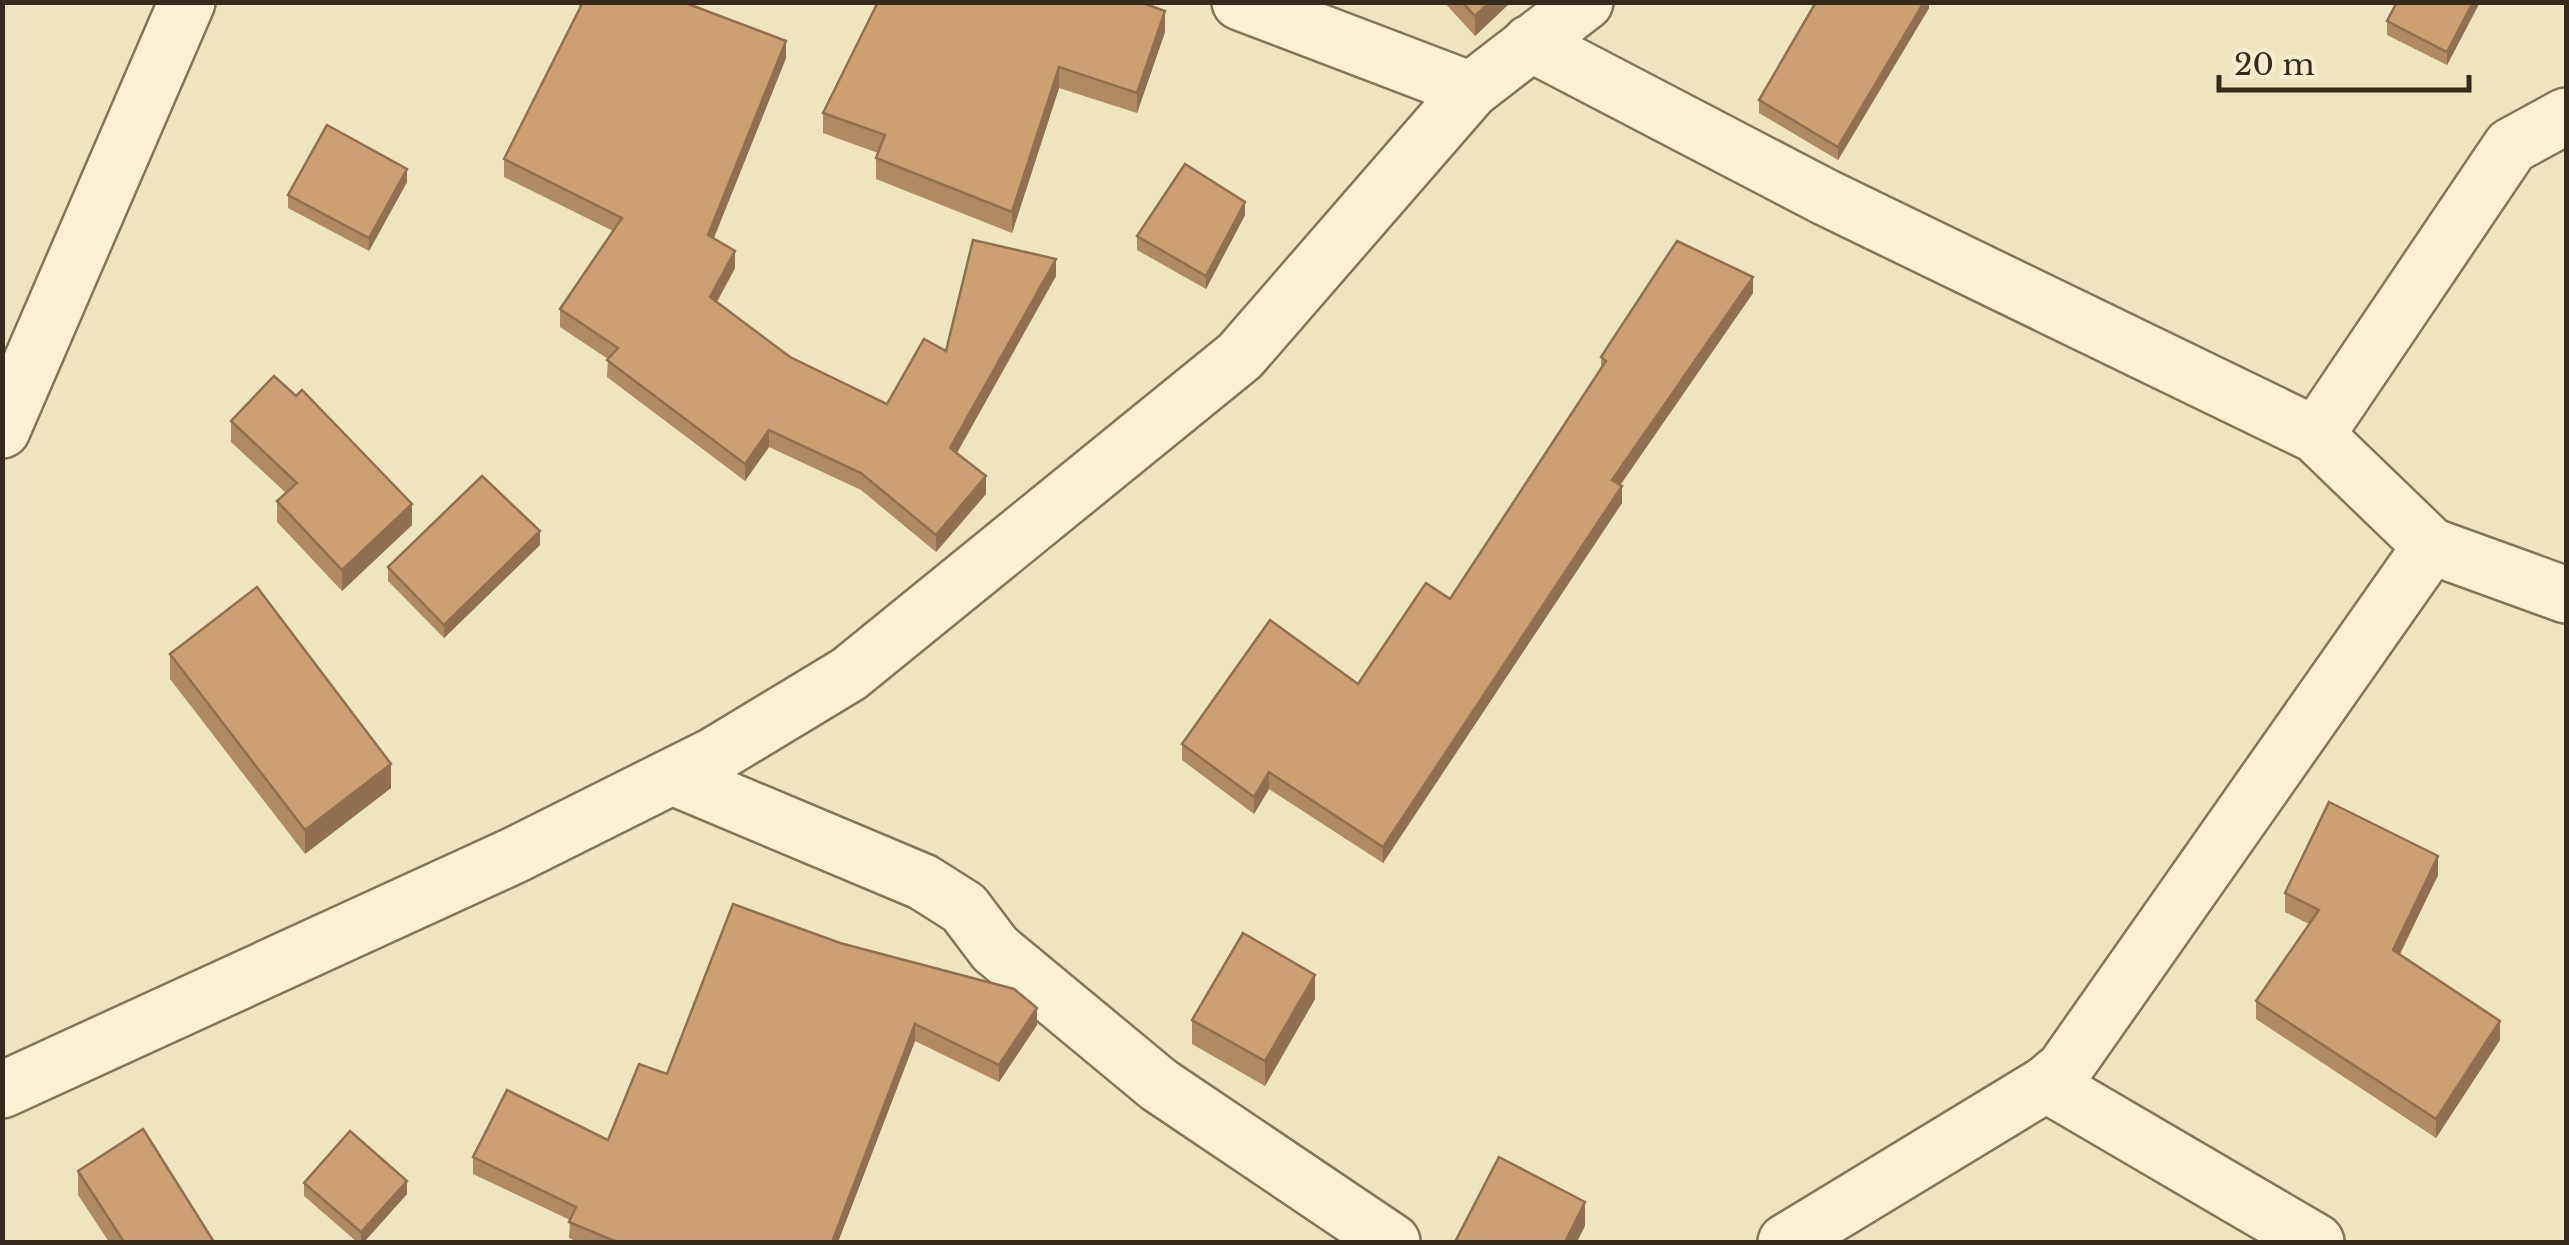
<svg xmlns="http://www.w3.org/2000/svg" width="2569" height="1245" viewBox="0 0 2569 1245" font-family="'Libre Baskerville',serif">
<rect width="100%" height="100%" fill="#eee4be"/>
<g fill="none" stroke-linecap="round" stroke-linejoin="round">
<g stroke="#867456" stroke-width="60">
<g id="minor">
<path d="M1240 2 1471 90"/>
<path d="M1530 43 1825 197 2316 435 2431 546 2566 595"/>
<path d="M2 430 187 2"/>
<path d="M2316 435 2511 146 2566 116"/>
<path d="M673 777 923 882 964 908 995 949 1159 1085 1392 1242"/>
<path d="M2 1090 515 855 715 755 849 674 1240 356 1471 90 1585 2"/>
<path d="M1786 1242 2046 1084"/>
<path d="M2316 1242 2046 1084 2064 1069 2431 546"/>
</g>
</g>
<use href="#minor" stroke="#f9f1d1" stroke-width="55"/>
</g>
<g fill="#b08a63">
<path d="M579 2H683L786 58 714 238 735 268 717 302 790 357 887 404 946 351 1056 276 957 453 986 494 936 552 861 490 769 447 745 481 607 377 608 359 560 327V309L613 231 504 177V159L579 10Z"/>
<path d="M1444 2H1511L1475 36Z"/>
<path d="M1929 2V8L1838 160 1759 113V100Z"/>
<path d="M2397 2H2480L2447 65 2387 35V21Z"/>
<path d="M1165 32 1137 113 1059 88 1012 233 876 179V158L878 153 823 133V113Z"/>
<path d="M407 182 369 251 288 208V195Z"/>
<path d="M1245 215 1206 289 1137 250V236Z"/>
<path d="M1753 293 1620 485 1622 503 1383 863 1269 789 1254 814 1182 760V744L1358 684 1450 599 1601 369V357Z"/>
<path d="M231 421 412 525 342 591 277 522V501L286 493 231 442Z"/>
<path d="M540 545 444 638 388 581V567Z"/>
<path d="M170 654 391 788 305 854 170 679Z"/>
<path d="M2438 875 2400 954 2500 1040 2436 1138 2256 1019V1001L2309 924 2285 912V893Z"/>
<path d="M840 943 1037 1025 999 1082 915 1041 838 1242H578L569 1238 570 1220 473 1174V1157L608 1140 667 1074Z"/>
<path d="M1315 999 1265 1086 1192 1044V1020Z"/>
<path d="M78 1171 214 1242H109L78 1195Z"/>
<path d="M304 1183 407 1194 364 1242H357L304 1196Z"/>
</g>
<g fill="#907050">
<path d="M1490 2H1511L1475 36V16Z"/>
<path d="M1924 2H1929V8L1838 160V147Z"/>
<path d="M2473 2H2480L2447 65V52Z"/>
<path d="M1165 11V32L1137 113V93Z"/>
<path d="M786 41V58L708 252V235Z"/>
<path d="M1059 67V88L1012 233V212Z"/>
<path d="M407 169V182L369 251V238Z"/>
<path d="M1245 202V215L1206 289V276Z"/>
<path d="M735 251V268L710 314V297Z"/>
<path d="M1056 259V276L950 465V448Z"/>
<path d="M1753 277V293L1612 497V480Z"/>
<path d="M769 430V447L745 481V464Z"/>
<path d="M986 476V494L936 552V535Z"/>
<path d="M1622 486V503L1383 863V847Z"/>
<path d="M412 504V525L342 591V570Z"/>
<path d="M540 531V545L444 638V625Z"/>
<path d="M391 764V788L305 854V830Z"/>
<path d="M1269 772V789L1254 814V797Z"/>
<path d="M2438 856V875L2393 968V950Z"/>
<path d="M1315 975V999L1265 1086V1061Z"/>
<path d="M1037 1008V1025L999 1082V1065Z"/>
<path d="M2500 1021V1040L2436 1138V1119Z"/>
<path d="M915 1024V1041L838 1242H832Z"/>
<path d="M407 1181V1194L364 1242H361V1232Z"/>
<path d="M1585 1202V1226L1577 1242H1565Z"/>
</g>
<g fill="#cda073" stroke="#907050" stroke-width="2.5">
<path d="M583 2H683L786 41 708 235 735 251 710 297 790 357 887 404 924 339 946 351 973 240 1056 259 950 448 986 476 936 535 861 473 769 430 745 464 607 360 618 348 560 309 622 218 504 159Z"/>
<path d="M878 2H1140L1165 11 1137 93 1059 67 1012 212 876 158 885 135 823 113Z"/>
<path d="M1462 2H1490L1475 16Z"/>
<path d="M1816 2H1924L1838 147 1759 100Z"/>
<path d="M2397 2H2473L2447 52 2387 21Z"/>
<path d="M327 125 407 169 369 238 288 195Z"/>
<path d="M1185 164 1245 202 1206 276 1137 236Z"/>
<path d="M1677 241 1753 277 1612 480 1622 486 1383 847 1269 772 1254 797 1182 744 1270 620 1358 684 1426 583 1450 599 1606 361 1601 357Z"/>
<path d="M274 376 296 396 302 390 412 504 342 570 277 501 297 483 231 421Z"/>
<path d="M482 476 540 531 444 625 388 567Z"/>
<path d="M257 587 391 764 305 830 170 654Z"/>
<path d="M2329 802 2438 856 2393 950 2500 1021 2436 1119 2256 1001 2319 910 2285 893Z"/>
<path d="M733 904 840 943 1014 989 1037 1008 999 1065 915 1024 832 1242H617L569 1222 576 1207 473 1157 507 1090 608 1140 639 1064 667 1074Z"/>
<path d="M1243 933 1315 975 1265 1061 1192 1020Z"/>
<path d="M143 1129 214 1242H124L78 1171Z"/>
<path d="M350 1131 407 1181 361 1232 304 1183Z"/>
<path d="M1499 1157 1585 1202 1565 1242H1455Z"/>
</g>
<rect width="2569" height="1245" fill="none" stroke="#352a1b" stroke-width="10"/>
<path d="M2219 75v15h250v-15" fill="none" stroke="#352a1b" stroke-width="5"/>
<text x="2234" y="75" font-size="30" fill="#352a1b" stroke="#f5edcd" stroke-width="8" paint-order="stroke">20 m</text>
</svg>
